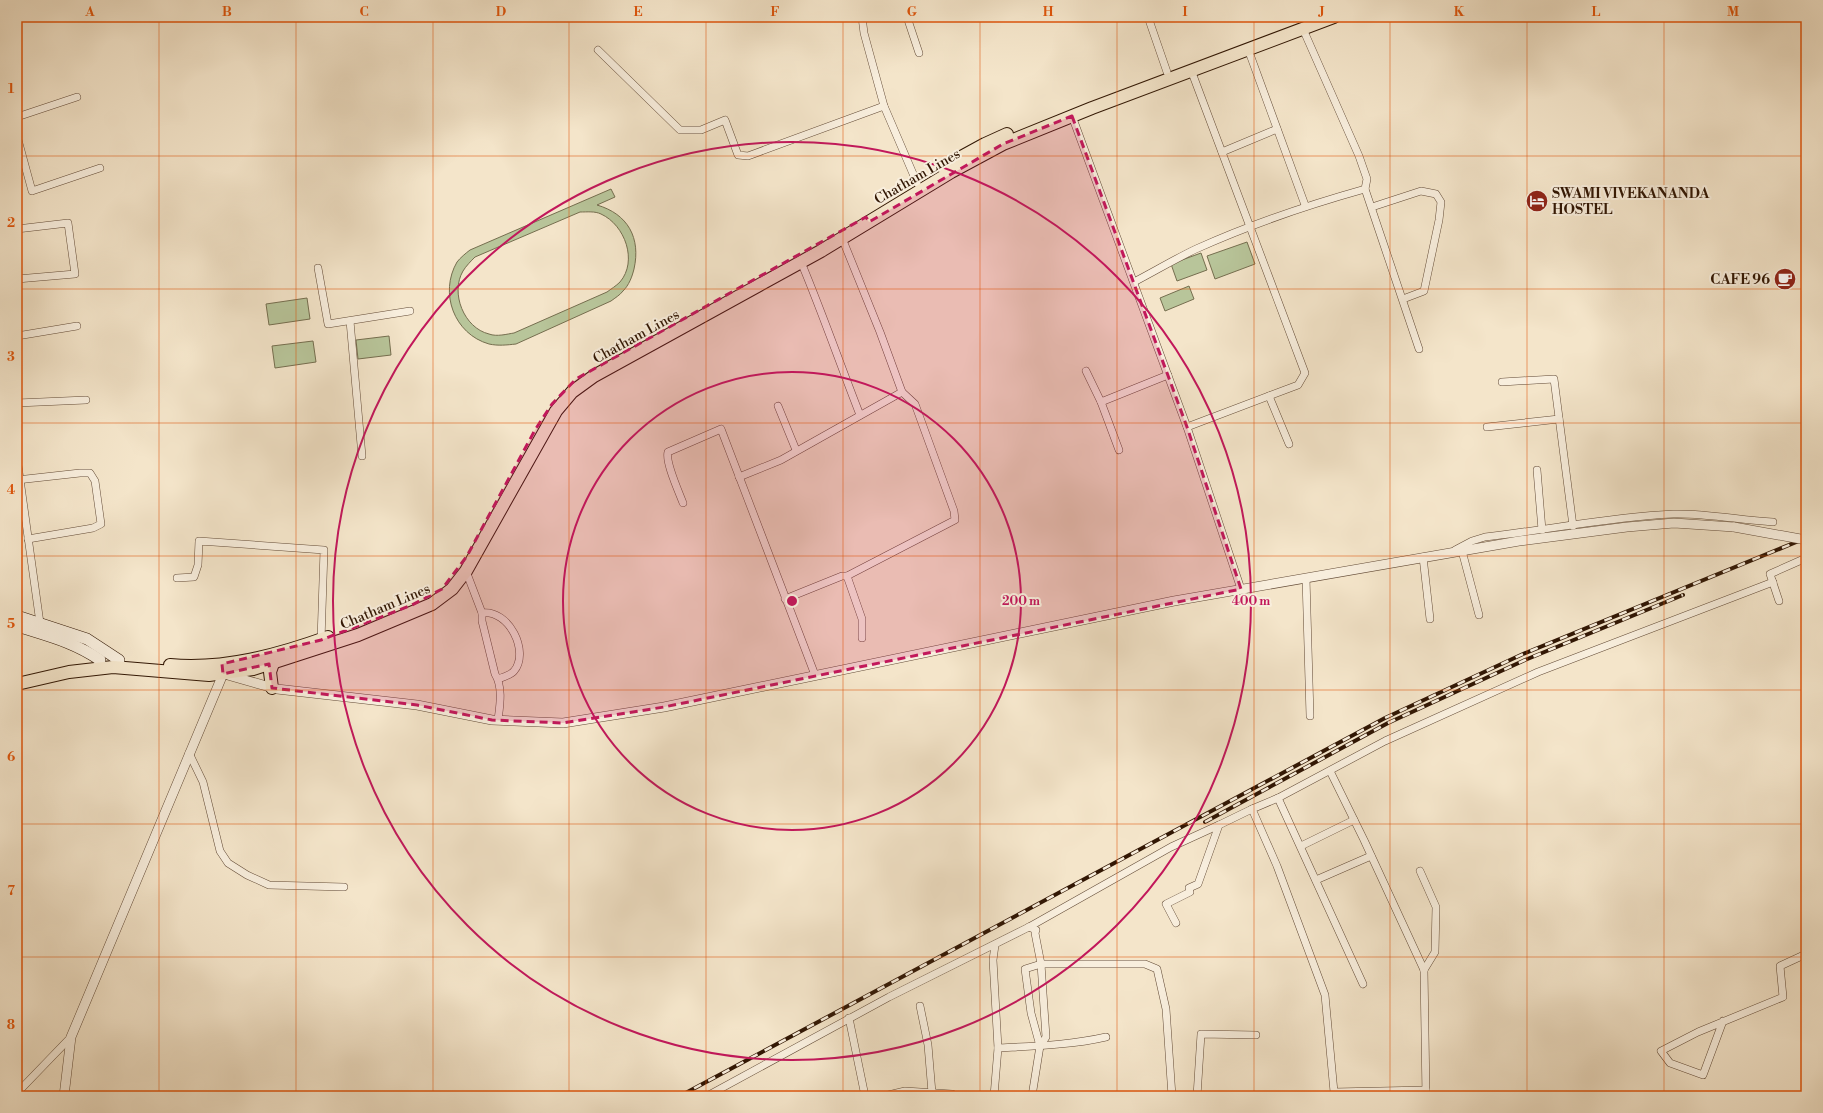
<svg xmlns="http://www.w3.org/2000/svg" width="1823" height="1113" viewBox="0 0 1823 1113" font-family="'Libre Bodoni',serif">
<rect width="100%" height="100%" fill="#f4e5ca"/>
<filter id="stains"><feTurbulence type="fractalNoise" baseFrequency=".005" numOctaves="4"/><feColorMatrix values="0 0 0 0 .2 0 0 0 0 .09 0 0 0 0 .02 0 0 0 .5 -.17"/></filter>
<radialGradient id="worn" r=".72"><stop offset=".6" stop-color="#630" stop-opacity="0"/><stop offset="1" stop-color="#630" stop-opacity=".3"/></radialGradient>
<g fill="#b8c59a" stroke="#756e4f" fill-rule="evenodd">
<path d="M611 189 615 197 597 205C628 214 641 238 634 269 632 277 629 285 623 291 620 295 615 298 611 301L516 344C507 345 498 346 489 344 454 334 439 293 457 262 460 258 466 253 470 250ZM580 212C587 212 595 211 601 214 625 225 638 261 620 282 616 286 611 289 607 292L514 333C507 334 497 337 489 334 464 328 450 293 463 271 466 266 471 261 475 257Z"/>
<path d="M1247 242 1255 264 1215 279 1207 256Z"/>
<path d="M1201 253 1207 270 1177 281 1171 264Z"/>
<path d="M1189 286 1194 299 1165 311 1160 298Z"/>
<path d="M307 298 310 319 269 325 266 304Z"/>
<path d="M389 336 391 355 358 359 356 340Z"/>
<path d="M313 341 316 362 275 368 272 346Z"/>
</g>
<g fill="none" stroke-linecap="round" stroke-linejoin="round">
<g stroke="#624a36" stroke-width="8">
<g id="minor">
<path d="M862 17 864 33 884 106 917 183"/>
<path d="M907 17 919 53"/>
<path d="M1148 17 1167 72"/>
<path d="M1303 29 1359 156 1367 179 1365 189 1419 349"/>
<path d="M1248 49 1305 205"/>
<path d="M598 50 680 130H701L725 120 738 155 748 156 884 106"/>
<path d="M1191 70 1305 373 1298 385 1187 427 1241 589"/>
<path d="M1072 116 1187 427"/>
<path d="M17 117 77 97"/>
<path d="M17 136 32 191 100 168"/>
<path d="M1222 152 1277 129"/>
<path d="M1372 207 1421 191 1436 194 1441 202 1439 220 1424 291 1403 299"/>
<path d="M17 229 68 223 75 274 17 279"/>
<path d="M801 262C822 312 840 364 860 415"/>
<path d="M318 268 328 324 410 311"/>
<path d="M1134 282C1155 271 1175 259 1196 249 1251 224 1308 205 1365 189"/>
<path d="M350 321 362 456"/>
<path d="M17 336 77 326"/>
<path d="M1086 371 1101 402 1168 375"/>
<path d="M1502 382 1554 379 1573 526"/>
<path d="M1269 396 1289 444"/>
<path d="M1101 402 1119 450"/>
<path d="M17 403 86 400"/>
<path d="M778 406 796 450"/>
<path d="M1487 427 1559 419"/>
<path d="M17 458 40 623"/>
<path d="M1537 470 1542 530"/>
<path d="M739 477 781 460 902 392"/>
<path d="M17 480 80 473H90L95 481 101 524 93 528 28 539"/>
<path d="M683 503C679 492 665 462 668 452L721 429 815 675"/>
<path d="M1455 550 1472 541 1485 537C1547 530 1610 517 1673 514 1706 513 1739 520 1773 522"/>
<path d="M1462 551 1479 615"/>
<path d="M1423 557 1430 619"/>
<path d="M466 571 482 613V621L495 674C503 687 500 705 498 720"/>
<path d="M847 576 862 619V638"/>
<path d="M177 578 194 577 198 565 199 541 324 550 321 640"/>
<path d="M1306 578 1310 716"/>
<path d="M785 599 842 576H847L955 520 954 511 915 404 902 392 880 332 842 238"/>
<path d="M1779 601 1770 574 1806 558"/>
<path d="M482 613C509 609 530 652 514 671 511 675 503 677 498 679"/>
<path d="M189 753 203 782 220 851 228 863 247 875 269 885 344 887"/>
<path d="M1330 771 1364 840 1424 970 1426 1096"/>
<path d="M1278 798 1363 984"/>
<path d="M1301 846 1354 820"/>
<path d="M1420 871 1436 907 1435 952 1424 970"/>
<path d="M1316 880 1371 856"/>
<path d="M1176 923 1166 904 1190 892 1189 888 1198 884 1219 825 1252 809"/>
<path d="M1029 927 1036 930 1035 933 1041 964 1046 1037 1040 1046"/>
<path d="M920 1006 928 1045 932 1093"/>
<path d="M849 1018 865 1096"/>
<path d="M1723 1021 1703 1075 1670 1063 1661 1051 1698 1032 1783 997 1780 966 1806 954"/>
<path d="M998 1048C1034 1046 1071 1045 1106 1037"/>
<path d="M1426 1090 1334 1092 1325 995 1277 866 1252 809 1278 798 1385 741 1538 672 1773 582"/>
<path d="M17 1093 71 1037"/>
<path d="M707 1096 889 997 1029 927 1171 847 1219 825"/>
<path d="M884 1096 905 1091 952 1094V1096"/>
<path d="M994 1096 998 1048 993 960 995 945"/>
<path d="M1032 1096 1040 1046 1031 1013 1025 969 1041 964H1145L1157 969 1166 1009 1172 1096"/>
<path d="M1197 1096 1201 1034 1256 1035"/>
</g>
</g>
<g stroke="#624a36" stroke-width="10">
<g id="tertiary">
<path d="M224 674 277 689 417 705 492 720 563 723 664 707 1174 601 1519 541 1627 527 1674 523 1734 527"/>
<path d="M64 1096 71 1037 223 674 222 668"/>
</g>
</g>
<g stroke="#321704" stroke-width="12">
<g id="secondary">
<path d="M17 616 87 639 119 660"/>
<path d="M17 626C48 636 74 642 100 660"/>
</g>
</g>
<g stroke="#321704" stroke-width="14">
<g id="trunk">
<path d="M943 167 985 144 1007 134"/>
<path d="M170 665C224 670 278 655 328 637"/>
<path d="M17 684 69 672 113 667 209 675 253 669 358 635 432 604 452 589 466 571 556 411 572 392 594 376 821 251 951 172 1003 144 1092 108 1334 17"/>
<path d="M272 688 270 672 273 663"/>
</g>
</g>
<use href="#minor" stroke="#f8eedd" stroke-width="7"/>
<use href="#tertiary" stroke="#f8eedd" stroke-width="9"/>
<use href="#secondary" stroke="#f8eedd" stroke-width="11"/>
<use href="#trunk" stroke="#f4e5ca" stroke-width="12"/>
<g stroke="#321704" stroke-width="4">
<g id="rail">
<path d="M1205 822 1388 723 1525 660 1683 595"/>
<path d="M680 1096 1385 718 1523 654 1806 538"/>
</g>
</g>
<use href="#rail" stroke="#f8eedd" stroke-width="2.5" stroke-dasharray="8" stroke-linecap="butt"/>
<g stroke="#624a36" stroke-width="10" stroke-linecap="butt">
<path id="tertiary-bridge" d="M1734 527 1806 540"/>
</g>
<use href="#tertiary-bridge" stroke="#f8eedd" stroke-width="9"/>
</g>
<path fill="#c2185b" fill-opacity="0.2" stroke="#c2185b" stroke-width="3" stroke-dasharray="8 5" stroke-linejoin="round" d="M1072 116 1187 427 1241 589 664 707 563 723 492 720 417 705 272 688 269 664 223 674 222 664 321 640 412 605 442 589 467 556 535 430 552 404 576 379 866 217 869 222 1003 144Z"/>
<path fill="none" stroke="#df560c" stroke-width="1" stroke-opacity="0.55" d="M159 17V1096M296 17V1096M433 17V1096M569 17V1096M706 17V1096M843 17V1096M980 17V1096M1117 17V1096M1254 17V1096M1390 17V1096M1527 17V1096M1664 17V1096M17 156H1806M17 289H1806M17 423H1806M17 556H1806M17 690H1806M17 824H1806M17 957H1806"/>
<g fill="none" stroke="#c2185b" stroke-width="2">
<circle cx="792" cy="601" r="229"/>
<circle cx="792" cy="601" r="459"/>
</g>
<defs>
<g id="hotel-disc" transform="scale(1.15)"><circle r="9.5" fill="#8f2418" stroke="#f8eedd"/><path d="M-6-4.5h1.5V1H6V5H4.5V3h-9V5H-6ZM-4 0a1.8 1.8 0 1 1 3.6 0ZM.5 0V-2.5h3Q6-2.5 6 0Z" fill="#fff"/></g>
<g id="cafe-disc" transform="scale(1.15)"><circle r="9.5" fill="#8f2418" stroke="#f8eedd"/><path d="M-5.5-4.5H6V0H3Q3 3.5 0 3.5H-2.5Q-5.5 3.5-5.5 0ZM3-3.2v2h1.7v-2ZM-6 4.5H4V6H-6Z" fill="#fff"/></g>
</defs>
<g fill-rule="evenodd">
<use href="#hotel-disc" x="1537" y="201"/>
<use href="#cafe-disc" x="1785" y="279"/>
</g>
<g text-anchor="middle" stroke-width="4" stroke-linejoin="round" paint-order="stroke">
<g font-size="14" fill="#321704" stroke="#f8eedd">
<text transform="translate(917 176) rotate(-30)" y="5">Chatham Lines</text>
<text transform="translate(636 336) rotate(-29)" y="5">Chatham Lines</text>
<text transform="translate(385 606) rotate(-23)" y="5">Chatham Lines</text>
</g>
<g font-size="14" font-weight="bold" fill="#321704" stroke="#f8eedd" text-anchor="start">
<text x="1552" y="198">SWAMI VIVEKANANDA<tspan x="1552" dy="16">HOSTEL</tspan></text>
<text x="1770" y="284" text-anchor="end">CAFE 96</text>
</g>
</g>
<circle cx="792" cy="601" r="6" fill="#c2185b" stroke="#f8eedd" stroke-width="2"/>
<g font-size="12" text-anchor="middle" font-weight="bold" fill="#c2185b" stroke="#f8eedd" stroke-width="4" stroke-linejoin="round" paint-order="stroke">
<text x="1021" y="605">200 m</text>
<text x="1251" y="605">400 m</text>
</g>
<rect width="1823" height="1113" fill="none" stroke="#f4e5ca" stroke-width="44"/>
<rect x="22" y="22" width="1779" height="1069" fill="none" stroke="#df560c" stroke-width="1.5"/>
<g font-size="13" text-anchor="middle" font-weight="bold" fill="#df560c">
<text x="90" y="16">A</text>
<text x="227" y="16">B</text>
<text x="364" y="16">C</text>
<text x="501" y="16">D</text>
<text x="638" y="16">E</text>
<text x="775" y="16">F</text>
<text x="912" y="16">G</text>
<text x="1048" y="16">H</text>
<text x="1185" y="16">I</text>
<text x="1322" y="16">J</text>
<text x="1459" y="16">K</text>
<text x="1596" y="16">L</text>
<text x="1733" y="16">M</text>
<text x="11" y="93">1</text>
<text x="11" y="227">2</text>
<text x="11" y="361">3</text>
<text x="11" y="494">4</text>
<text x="11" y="628">5</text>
<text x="11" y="761">6</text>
<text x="11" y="895">7</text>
<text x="11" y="1029">8</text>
</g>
<rect width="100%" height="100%" filter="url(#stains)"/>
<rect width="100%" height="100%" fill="url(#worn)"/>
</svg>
